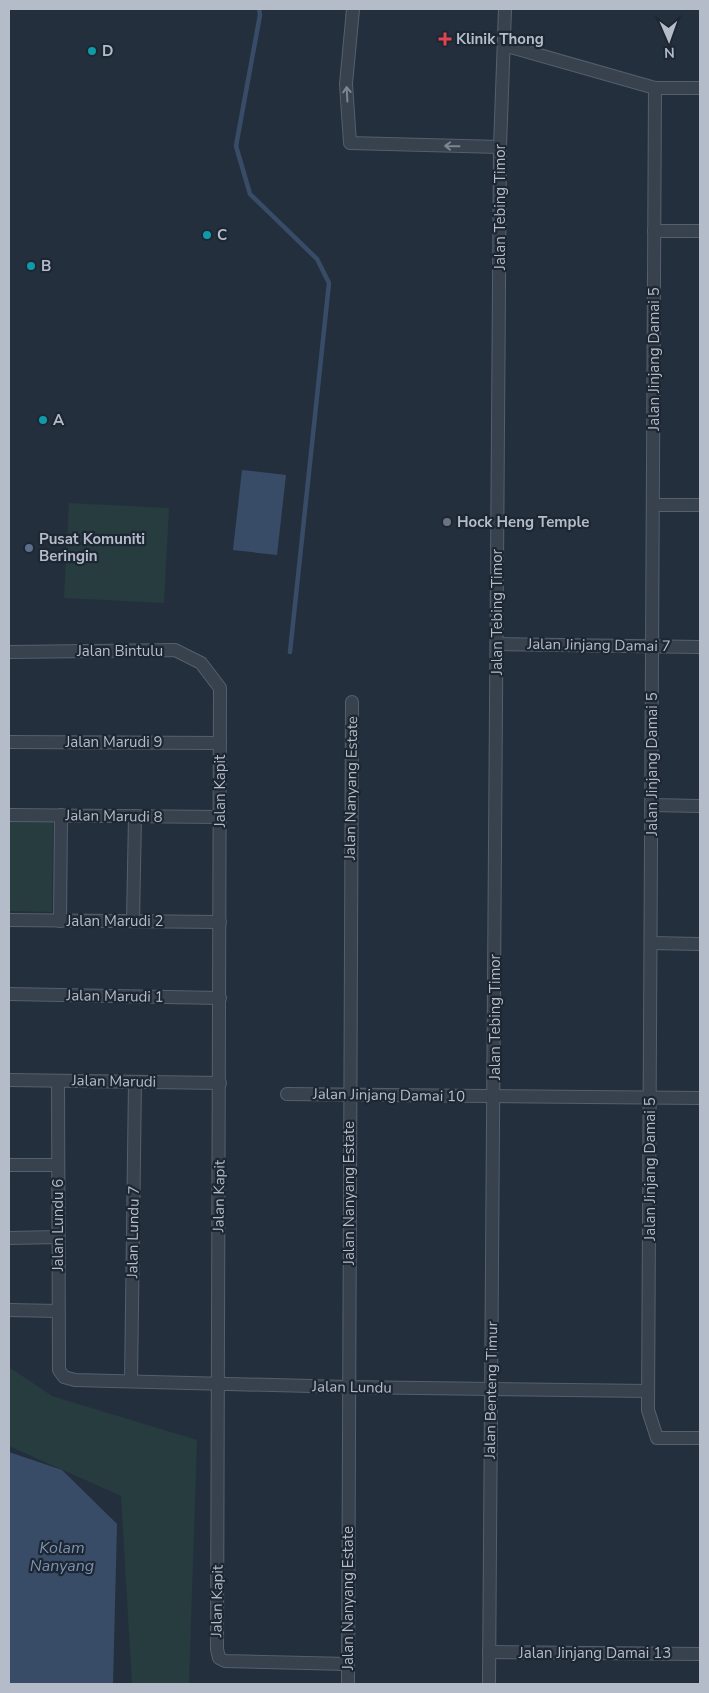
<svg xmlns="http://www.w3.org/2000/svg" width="709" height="1693" viewBox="0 0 709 1693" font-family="'Nunito Sans',sans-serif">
<rect width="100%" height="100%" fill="#242f3e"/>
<g fill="#263c3f">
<path d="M69 503 169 508 164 603 64 598Z"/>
<path d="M9 821 53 822 52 912 9 911Z"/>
<path d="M9 1367 52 1396 197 1440 189 1684H132L121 1496 9 1446Z"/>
</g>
<g fill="#394c67">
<path d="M242 470 286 475 277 555 233 550Z"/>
<path d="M9 1452 62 1470 117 1524 113 1684H9Z"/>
</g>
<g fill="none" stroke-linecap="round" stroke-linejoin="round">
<path stroke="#394c67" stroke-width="4.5" d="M259 9 260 15 236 146 250 194 317 259 329 283 290 652"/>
<g stroke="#565f6c" stroke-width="14">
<g id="street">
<path d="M353 9 346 84 350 143 500 147"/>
<path d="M504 45 655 88H700"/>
<path d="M655 88 648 1410 657 1438H700"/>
<path d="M654 231H700"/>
<path d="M653 505H700"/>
<path d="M497 644 700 647"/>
<path d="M9 652 175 650 201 663 220 688 217 1649 219 1658 225 1661 348 1664"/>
<path d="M9 742 220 743"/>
<path d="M652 805 700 806"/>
<path d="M9 815 220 817"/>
<path d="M9 920 220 922"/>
<path d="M60 921 61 815"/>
<path d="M133 921 135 816"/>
<path d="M651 943 700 944"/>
<path d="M9 994 220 998"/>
<path d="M9 1080 220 1083"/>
<path d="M58 1081 59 1370 64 1377 75 1380 348 1387 648 1391"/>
<path d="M287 1094 700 1098"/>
<path d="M9 1165H58"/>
<path d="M9 1238 58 1237"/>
<path d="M9 1310 58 1311"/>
<path d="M131 1381 135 1082"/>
<path d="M489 1652 700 1654"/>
<path d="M348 1684 352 702"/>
<path d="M489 1684 500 147 505 9"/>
</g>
</g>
<use href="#street" stroke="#38414e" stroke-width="12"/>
</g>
<defs><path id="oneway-shaft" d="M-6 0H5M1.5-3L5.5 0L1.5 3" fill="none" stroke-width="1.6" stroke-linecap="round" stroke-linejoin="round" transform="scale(1.25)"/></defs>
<g stroke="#7c8592">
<use href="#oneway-shaft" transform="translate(347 94) rotate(-93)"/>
<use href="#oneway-shaft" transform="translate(452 146) rotate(-179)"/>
</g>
<path fill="#e0444e" stroke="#1d2633" stroke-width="2" d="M442.5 31.5h5v5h5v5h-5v5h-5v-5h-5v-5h5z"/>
<g fill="#0f9aa8" stroke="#1d2633" stroke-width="2">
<circle cx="92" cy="51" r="5"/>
<circle cx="207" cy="235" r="5"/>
<circle cx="31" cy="266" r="5"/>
<circle cx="43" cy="420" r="5"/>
</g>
<circle fill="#6b7280" stroke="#1d2633" stroke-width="2" cx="447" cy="522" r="5"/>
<circle fill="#5c6f8a" stroke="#1d2633" stroke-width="2" cx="29" cy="548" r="5"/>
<g text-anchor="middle" stroke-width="4.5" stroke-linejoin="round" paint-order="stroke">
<g font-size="15" font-weight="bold" fill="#b4bcc9" stroke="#1d2633" text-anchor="start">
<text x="456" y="44">Klinik Thong</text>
<text x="102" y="56">D</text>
<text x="217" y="240">C</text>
<text x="41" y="271">B</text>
<text x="53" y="425">A</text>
<text x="457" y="527">Hock Heng Temple</text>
<text x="39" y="544">Pusat Komuniti<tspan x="39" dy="17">Beringin</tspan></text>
</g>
<g font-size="15" fill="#b4bcc9" stroke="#1d2633">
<text transform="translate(500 207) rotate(-90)" y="5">Jalan Tebing Timor</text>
<text transform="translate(654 359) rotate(-90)" y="5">Jalan Jinjang Damai 5</text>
<text transform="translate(497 612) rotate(-90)" y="5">Jalan Tebing Timor</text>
<text transform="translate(599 645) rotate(1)" y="5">Jalan Jinjang Damai 7</text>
<text x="120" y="656">Jalan Bintulu</text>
<text x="114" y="747">Jalan Marudi 9</text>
<text transform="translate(652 764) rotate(-90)" y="5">Jalan Jinjang Damai 5</text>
<text transform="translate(351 788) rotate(-89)" y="5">Jalan Nanyang Estate</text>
<text transform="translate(220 791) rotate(-90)" y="5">Jalan Kapit</text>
<text transform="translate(114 816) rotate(1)" y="5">Jalan Marudi 8</text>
<text x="115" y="926">Jalan Marudi 2</text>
<text transform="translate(115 996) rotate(1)" y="5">Jalan Marudi 1</text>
<text transform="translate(495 1017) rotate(-90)" y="5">Jalan Tebing Timor</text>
<text transform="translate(114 1081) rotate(1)" y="5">Jalan Marudi</text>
<text transform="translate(389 1095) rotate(1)" y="5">Jalan Jinjang Damai 10</text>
<text transform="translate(650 1169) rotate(-90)" y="5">Jalan Jinjang Damai 5</text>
<text transform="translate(349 1193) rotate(-90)" y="5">Jalan Nanyang Estate</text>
<text transform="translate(219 1196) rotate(-89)" y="5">Jalan Kapit</text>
<text transform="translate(58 1225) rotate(-90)" y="5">Jalan Lundu 6</text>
<text transform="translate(133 1232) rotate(-89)" y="5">Jalan Lundu 7</text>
<text transform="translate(352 1387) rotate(1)" y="5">Jalan Lundu</text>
<text transform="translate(491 1390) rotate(-89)" y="5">Jalan Benteng Timur</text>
<text transform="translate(348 1598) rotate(-90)" y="5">Jalan Nanyang Estate</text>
<text transform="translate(217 1601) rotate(-89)" y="5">Jalan Kapit</text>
<text x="595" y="1658">Jalan Jinjang Damai 13</text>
</g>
<g font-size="16" font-style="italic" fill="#7c92b1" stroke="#1d2633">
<text x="62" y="1553">Kolam<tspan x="62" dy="18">Nanyang</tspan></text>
</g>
</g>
<rect width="709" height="1693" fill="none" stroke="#b4bcc9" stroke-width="20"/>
<g transform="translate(669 40) rotate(178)" stroke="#1d2633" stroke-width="4" paint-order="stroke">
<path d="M0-4L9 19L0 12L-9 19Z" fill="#b4bcc9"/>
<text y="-8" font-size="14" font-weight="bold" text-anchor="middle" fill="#b4bcc9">N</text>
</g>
</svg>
